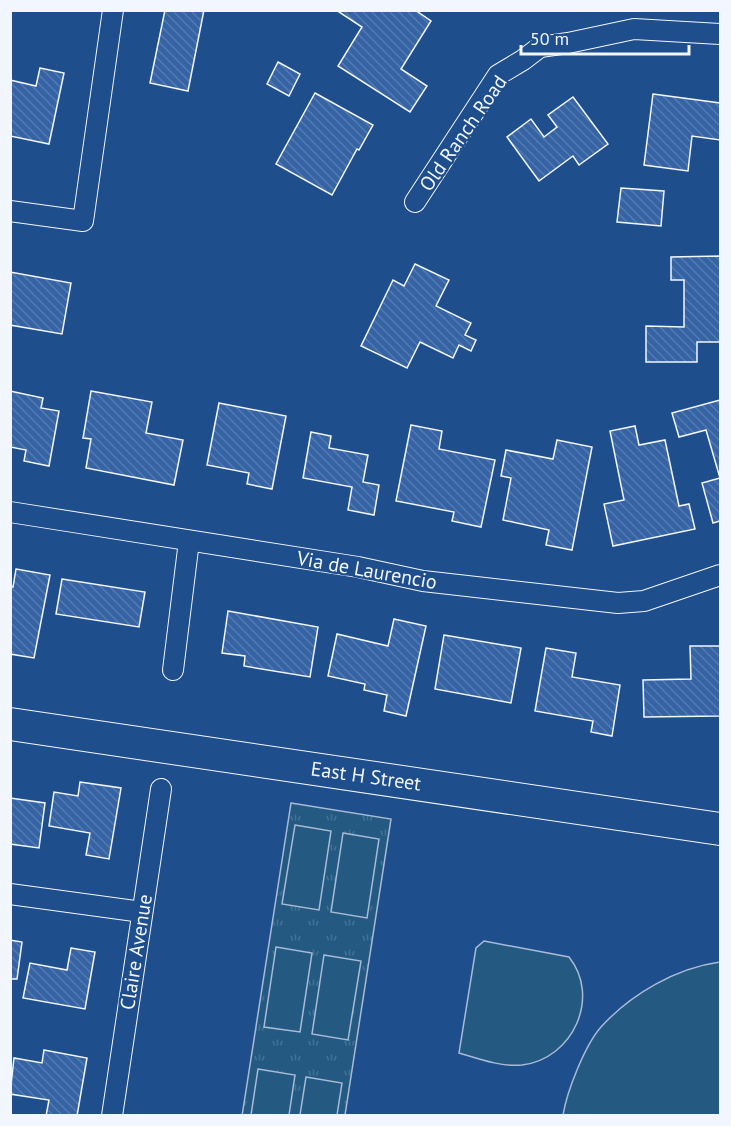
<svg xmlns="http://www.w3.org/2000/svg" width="731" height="1126" viewBox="0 0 731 1126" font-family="'PT Sans',sans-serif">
<defs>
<pattern id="park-tufts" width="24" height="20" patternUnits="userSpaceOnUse" patternTransform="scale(1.5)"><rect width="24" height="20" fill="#245a82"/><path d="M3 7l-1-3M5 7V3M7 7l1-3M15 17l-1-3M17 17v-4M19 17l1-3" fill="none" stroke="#447295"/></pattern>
<pattern id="building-back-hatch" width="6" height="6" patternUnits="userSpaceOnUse" patternTransform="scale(1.5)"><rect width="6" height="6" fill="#3563a3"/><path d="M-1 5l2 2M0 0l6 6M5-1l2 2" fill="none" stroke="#537ab1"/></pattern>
</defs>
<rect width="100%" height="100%" fill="#1f4e8c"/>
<path fill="url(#park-tufts)" stroke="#a8bbd7" stroke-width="1.5" d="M291 803 391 819 345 1115 242 1116Z"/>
<g fill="#245a82" stroke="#a8bbd7" stroke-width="1.5">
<path d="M295 825 331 831 319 910 282 904Z"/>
<path d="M343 833 379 839 367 918 331 912Z"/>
<path d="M484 941 569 957C601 997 573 1059 522 1065 501 1067 479 1059 459 1053L476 948Z"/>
<path d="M276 947 312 953 300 1032 264 1027Z"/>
<path d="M324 955 361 961 348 1040 312 1034Z"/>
<path d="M720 962V1115H563C567 1091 585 1045 601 1027 631 994 676 968 720 962Z"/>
<path d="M258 1069 295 1075 289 1115H251Z"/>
<path d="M306 1077 342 1083 337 1115H300Z"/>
</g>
<g fill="url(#building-back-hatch)" stroke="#f2f6ff" stroke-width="1.5">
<path d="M165 10H204L188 91 150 83Z"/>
<path d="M336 10H415L431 21 401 69 427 86 410 112 338 66 362 27Z"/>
<path d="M278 62 300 74 289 96 267 84Z"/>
<path d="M40 68 64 73 49 144 10 136V80L36 86Z"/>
<path d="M315 93 373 125 359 150 357 149 332 195 276 164Z"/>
<path d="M653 94 720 103V140L692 136 688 171 644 165Z"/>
<path d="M573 97 608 144 579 165 573 156 539 181 507 137 531 119 544 137 557 127 548 115Z"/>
<path d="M621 188 664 191 661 226 617 222Z"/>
<path d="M720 256V342H697V362H646V326L684 327V280H671V257Z"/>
<path d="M415 264 449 280 436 306 471 323 465 335 476 340 471 351 459 345 453 358 420 342 407 368 361 346 393 280 404 286Z"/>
<path d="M10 272 71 283 62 334 10 325Z"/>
<path d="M10 391 43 398 41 408 59 411 49 466 24 461 26 450 10 447Z"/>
<path d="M91 391 152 402 146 433 183 440 174 485 86 468 91 439 83 438Z"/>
<path d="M720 400V521L713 523 702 483 720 478 706 430 679 437 672 413Z"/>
<path d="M219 403 286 416 272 489 247 484 249 473 207 465Z"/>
<path d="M411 425 442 431 439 449 495 460 481 527 452 521 454 512 396 501Z"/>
<path d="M635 426 639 445 665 440 679 506 689 504 695 529 613 546 604 504 624 500 610 431Z"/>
<path d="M311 432 331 436 329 448 368 455 363 482 379 485 374 515 348 510 352 487 303 478Z"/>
<path d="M557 440 592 447 572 550 546 545 549 530 503 520 511 478 501 476 506 450 553 459Z"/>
<path d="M16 569 50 575 34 658 10 654V586L13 587Z"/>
<path d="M62 579 145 592 139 627 56 614Z"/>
<path d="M228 611 318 627 310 677 244 666 245 656 222 653Z"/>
<path d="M394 619 426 626 406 716 384 711 387 695 364 690 365 684 328 676 337 634 388 646Z"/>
<path d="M444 635 521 648 511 703 435 689Z"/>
<path d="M690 646H720V716L644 717 643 680 691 679Z"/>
<path d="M546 648 576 653 572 677 620 685 612 736 591 732 593 721 535 711Z"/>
<path d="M80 782 121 788 109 859 86 855 90 833 49 826 54 792 78 796Z"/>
<path d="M10 798 45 803 39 848 10 844Z"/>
<path d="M10 940 22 942 17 979H10Z"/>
<path d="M71 948 95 952 85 1009 23 998 30 963 67 970Z"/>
<path d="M44 1050 87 1058 77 1116H46L49 1100 10 1094 14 1058 42 1063Z"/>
</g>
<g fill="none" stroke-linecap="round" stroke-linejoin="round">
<g stroke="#f2f6ff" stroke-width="22">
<g id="street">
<path d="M415 202 498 75 523 60 540 47 568 43 634 29 720 34"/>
<path d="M10 211 83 221 113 10"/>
<path d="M10 512 358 567 423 581 618 603 644 601 720 575"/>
<path d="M173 670 189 541"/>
<path d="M10 894 142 912"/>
<path d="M112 1116 161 789"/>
</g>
</g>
<g stroke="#f2f6ff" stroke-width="34">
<path id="primary" d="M10 724 720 829"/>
</g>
<use href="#street" stroke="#1f4e8c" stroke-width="20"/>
<use href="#primary" stroke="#1f4e8c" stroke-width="32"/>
</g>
<g text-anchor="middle" stroke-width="4.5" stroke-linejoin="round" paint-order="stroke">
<g font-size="20" fill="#f2f6ff" stroke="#1f4e8c">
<text transform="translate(463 133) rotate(-55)" y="7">Old Ranch Road</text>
<text transform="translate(367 570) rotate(10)" y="7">Via de Laurencio</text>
<text transform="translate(366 776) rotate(8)" y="7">East H Street</text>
<text transform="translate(136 952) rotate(-81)" y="7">Claire Avenue</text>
</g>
</g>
<rect width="731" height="1126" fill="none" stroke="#f2f6ff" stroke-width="24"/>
<path d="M521 45v9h168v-9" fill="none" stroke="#f2f6ff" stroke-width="3"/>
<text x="530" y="45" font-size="18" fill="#f2f6ff" stroke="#1f4e8c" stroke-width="4.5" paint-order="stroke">50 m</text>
</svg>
